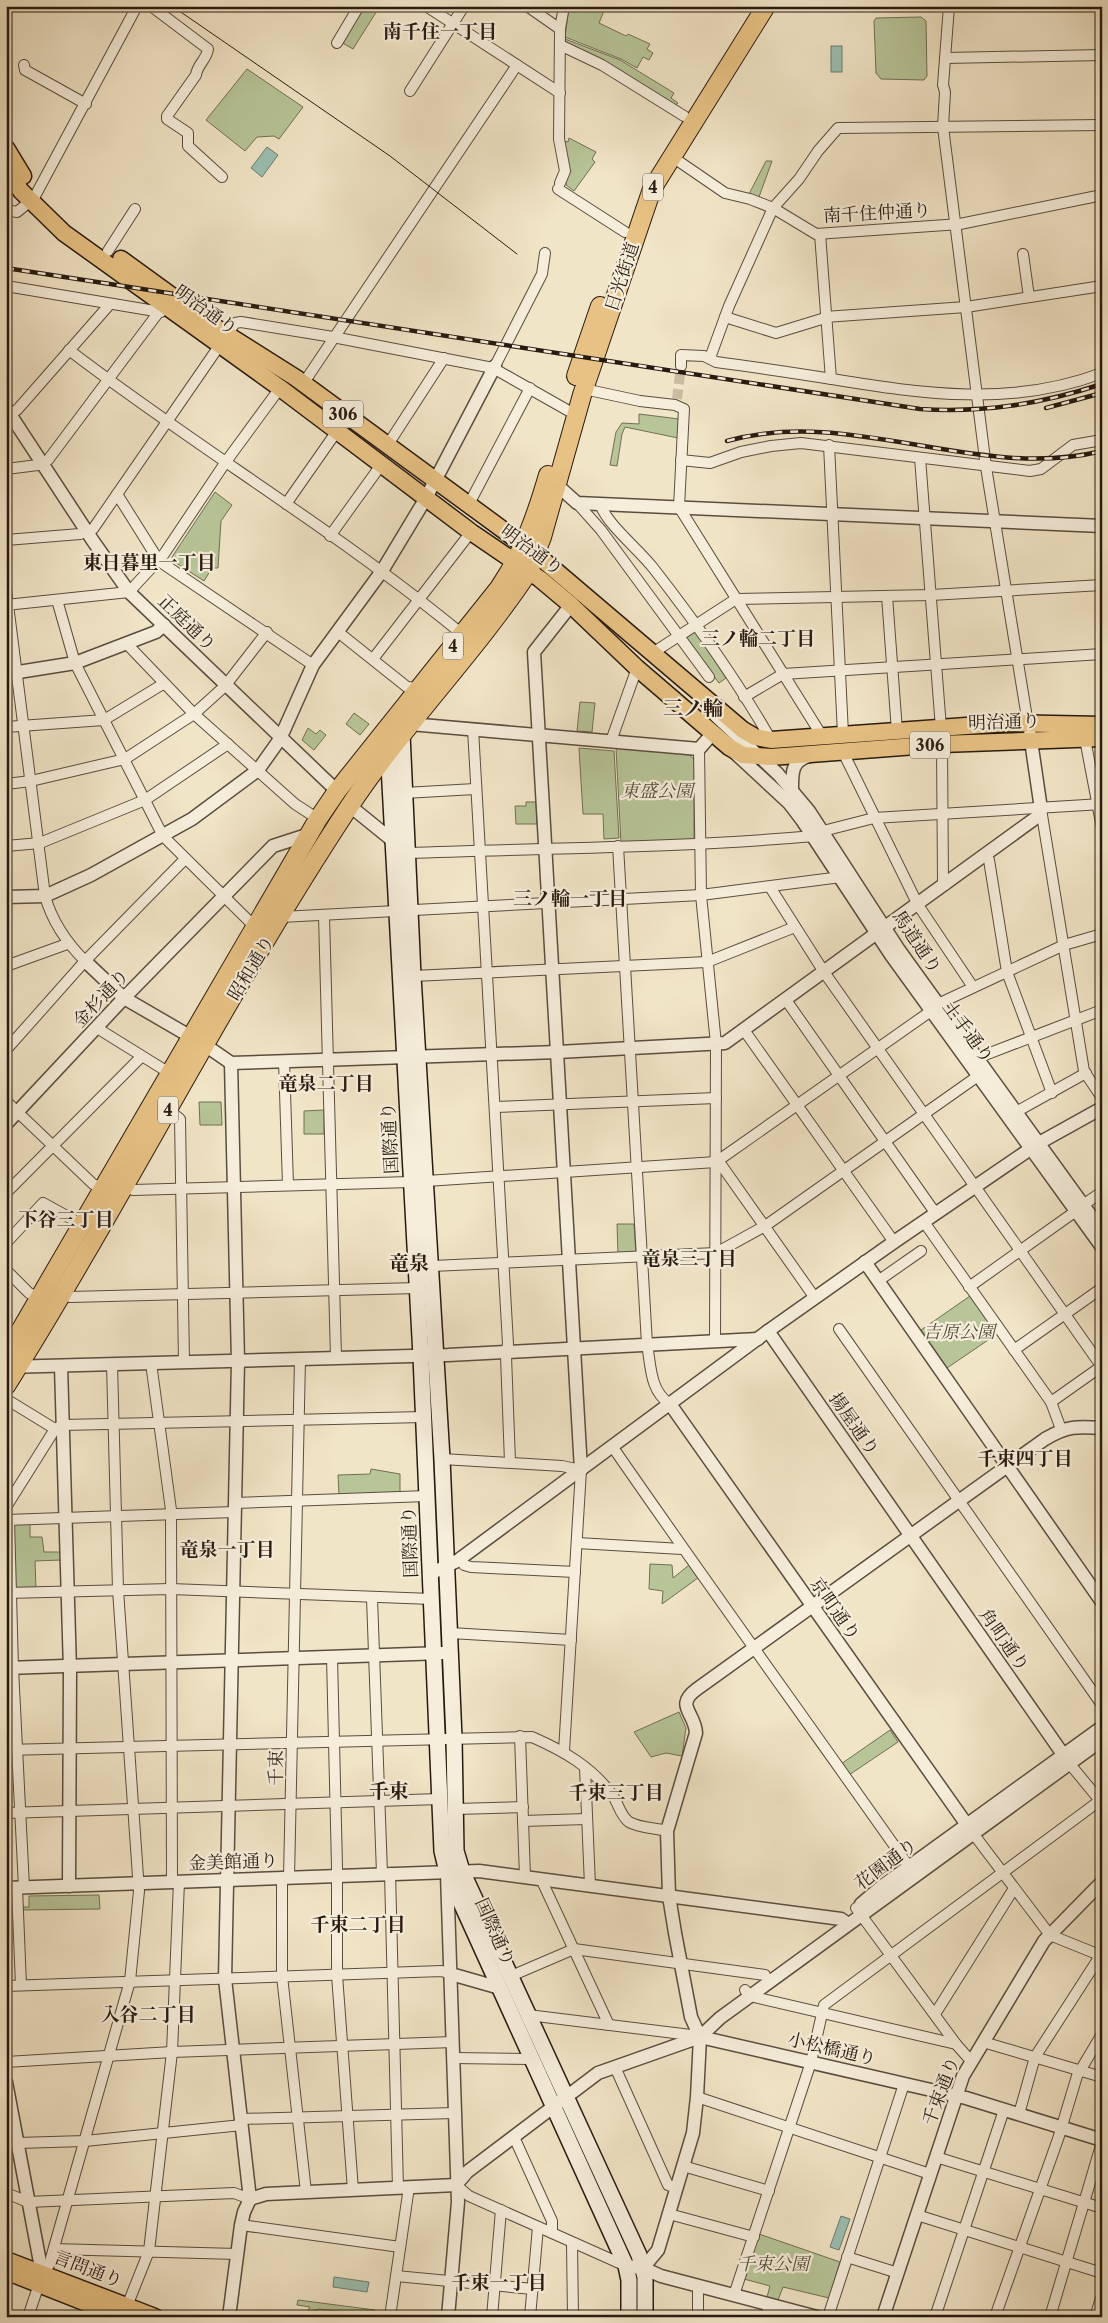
<svg xmlns="http://www.w3.org/2000/svg" width="1108" height="2323" viewBox="0 0 1108 2323" font-family="'Libre Caslon Text','Noto Serif JP',serif">
<rect width="100%" height="100%" fill="#f1e5c7"/>
<filter id="stains"><feTurbulence type="fractalNoise" baseFrequency=".004" numOctaves="4"/><feColorMatrix values="0 0 0 0 .2 0 0 0 0 .09 0 0 0 0 .02 0 0 0 .5 -.17"/></filter>
<radialGradient id="worn" r=".72"><stop offset=".6" stop-color="#630" stop-opacity="0"/><stop offset="1" stop-color="#630" stop-opacity=".3"/></radialGradient>
<g fill="#b7c598" stroke="#707054">
<path d="M362 6H380L353 49 339 41Z"/>
<path d="M569 6H606L599 23 626 36 628 34 650 44 647 49 653 53 649 60 643 57 637 68 621 59 565 37Z"/>
<path d="M921 17 926 21 927 76 924 80 881 79 876 73 874 21 876 18Z"/>
<path d="M565 39 620 60 674 93 671 98 678 103 674 106 565 44Z"/>
<path d="M247 69 303 107 279 139 274 136 257 137 245 151 206 120Z"/>
<path d="M569 138 596 152 592 159 595 162 574 191 566 185 567 169 563 141 568 142Z"/>
<path d="M766 161H772L759 197 749 194Z"/>
<path d="M639 414 679 419 678 438 625 427 622 434 617 466 610 465 616 432 622 423 639 424Z"/>
<path d="M215 492 232 505 221 521 218 568H212L204 581 173 561 172 557Z"/>
<path d="M696 631 726 678 719 683 686 638Z"/>
<path d="M580 702 595 703 592 732 577 731Z"/>
<path d="M354 713 369 724 360 735 346 724Z"/>
<path d="M308 728 316 734 320 730 326 735 314 750 302 740Z"/>
<path d="M579 748 614 751 619 838 604 839 603 814H583Z"/>
<path d="M616 748 688 754 694 759V841L621 843Z"/>
<path d="M526 802H536L537 824H516L515 806H526Z"/>
<path d="M199 1102H221L222 1125H200Z"/>
<path d="M324 1110V1134H304V1111Z"/>
<path d="M617 1224H634L636 1254H618Z"/>
<path d="M970 1296 997 1334 947 1368 921 1330Z"/>
<path d="M371 1469 400 1474V1493L339 1495 338 1475 370 1474Z"/>
<path d="M30 1522V1537H42L44 1552H61V1560L35 1561 36 1590 14 1592 12 1523Z"/>
<path d="M650 1564 672 1565 673 1578 689 1565 698 1578 662 1604 663 1591 649 1589Z"/>
<path d="M679 1712 686 1728 682 1756 666 1753 651 1757 634 1732Z"/>
<path d="M890 1730 898 1742 849 1775 841 1764Z"/>
<path d="M99 1895 100 1909 22 1910V1907H29V1896Z"/>
<path d="M759 2234 840 2262 829 2298 783 2287 778 2300 767 2297 770 2286 744 2279Z"/>
<path d="M298 2300 375 2310 374 2316 364 2314 365 2317H358L355 2313 319 2309 313 2311 309 2317H304L310 2307 297 2305Z"/>
</g>
<g fill="#9bbfb1" stroke="#6d7d71">
<rect x="831" y="46" width="11" height="26"/>
<path d="M267 147 278 155 262 177 251 168Z"/>
<path d="M841 2216 850 2219 839 2250 830 2247Z"/>
<path d="M334 2277 369 2282 367 2292 333 2287Z"/>
</g>
<g fill="none" stroke-linecap="round" stroke-linejoin="round">
<path stroke="#c9bca2" stroke-width="10" stroke-dasharray="10 5" stroke-linecap="butt" d="M677 399 681 366"/>
<g stroke="#5a4d3e" stroke-width="12">
<g id="minor">
<path d="M151 6 208 49C207 59 197 65 196 75L167 116V119L188 133V146L222 177"/>
<path d="M426 6 560 93"/>
<path d="M527 6 560 29"/>
<path d="M949 6 943 85 945 92 943 127 986 467 1028 724"/>
<path d="M337 43 359 6"/>
<path d="M560 45 602 65 684 116"/>
<path d="M945 58 1102 55"/>
<path d="M24 65 25 70 86 104"/>
<path d="M410 91 464 6"/>
<path d="M671 156 725 193 750 199 773 208 816 234 960 224 1102 195"/>
<path d="M560 183 565 171 559 139 560 29 564 6"/>
<path d="M558 189 625 232"/>
<path d="M6 210 17 212 34 198 137 6"/>
<path d="M820 234 831 379"/>
<path d="M108 251 135 209"/>
<path d="M1023 254 1029 297"/>
<path d="M6 286 161 312"/>
<path d="M725 317 776 333 825 318"/>
<path d="M825 317 966 307 1102 286"/>
<path d="M69 350C197 448 337 531 462 634"/>
<path d="M710 358 729 306 773 208 799 179 818 151 838 128 1102 125"/>
<path d="M495 366 542 274 545 253"/>
<path d="M681 366V355L704 356 716 362C755 367 794 373 832 379 923 394 1013 407 1102 373"/>
<path d="M303 384 517 65"/>
<path d="M584 389 640 401 675 405 684 409 679 507 822 736"/>
<path d="M10 414 17 410 110 304"/>
<path d="M829 445 843 734"/>
<path d="M387 446 444 358"/>
<path d="M920 458 941 728"/>
<path d="M681 460 710 463 741 452 771 446 801 443 1030 471 1041 469 1073 445 1102 440"/>
<path d="M6 469 38 465 48 460 167 301"/>
<path d="M117 494 159 561 313 665"/>
<path d="M577 503 601 530 709 677"/>
<path d="M286 504 337 431"/>
<path d="M469 504 530 388"/>
<path d="M600 504C608 526 639 549 654 569 696 623 737 680 771 740"/>
<path d="M330 536 381 465"/>
<path d="M6 540 80 534 93 529 235 323 241 322 333 337 493 368 576 415"/>
<path d="M6 589 45 896C52 921 66 942 85 961"/>
<path d="M887 596 897 731"/>
<path d="M57 600 75 663 163 836 255 927"/>
<path d="M6 605 129 592 164 554 225 463 280 388"/>
<path d="M338 632 407 687 420 688"/>
<path d="M126 643 194 714 295 804 318 819"/>
<path d="M651 654 736 599 931 595 1102 585"/>
<path d="M373 659 471 532"/>
<path d="M744 697 783 674 1102 654"/>
<path d="M6 727 104 720 163 684"/>
<path d="M473 729 508 1344 506 1356 510 1462"/>
<path d="M1085 739 1102 828"/>
<path d="M611 741 637 668"/>
<path d="M942 744 943 881 945 885"/>
<path d="M699 749 701 895 716 1044 715 1341"/>
<path d="M843 752 918 905 973 987"/>
<path d="M6 784 31 781 125 759 194 714 225 686 267 632"/>
<path d="M404 793 475 789"/>
<path d="M1041 809 1084 1071 1102 1098"/>
<path d="M823 831 874 818 1102 804"/>
<path d="M6 846 40 843 145 800 228 744"/>
<path d="M618 846 647 1344C651 1367 650 1391 670 1404"/>
<path d="M407 853C543 848 679 848 814 836"/>
<path d="M986 856 989 860 1007 972 1052 1093"/>
<path d="M770 887 824 972 1102 1367"/>
<path d="M324 916 336 1357"/>
<path d="M281 917 701 895 841 877"/>
<path d="M6 966 67 944"/>
<path d="M413 976 707 962 795 927"/>
<path d="M786 1000 936 1214"/>
<path d="M938 1004 1064 945 1102 934"/>
<path d="M97 1028 171 1074"/>
<path d="M744 1030 894 1242"/>
<path d="M6 1050 85 961 185 859"/>
<path d="M977 1058 1102 1010"/>
<path d="M284 1061 288 1185"/>
<path d="M6 1101 93 1184 103 1189"/>
<path d="M495 1107 716 1098"/>
<path d="M168 1109 180 1119 184 1362"/>
<path d="M1016 1112 1086 1073"/>
<path d="M716 1162 722 1166 815 1298"/>
<path d="M125 1185 133 1190 411 1182 716 1162 931 1011"/>
<path d="M6 1193 141 1057"/>
<path d="M1083 1205 1102 1192"/>
<path d="M924 1222 1051 1402 1061 1429"/>
<path d="M6 1243 43 1203 83 1225"/>
<path d="M432 1266 716 1253 765 1226 978 1076"/>
<path d="M6 1270 29 1293 39 1298"/>
<path d="M878 1281 921 1251"/>
<path d="M969 1287 1076 1211"/>
<path d="M61 1293 70 1297 418 1288"/>
<path d="M839 1329 1102 1705"/>
<path d="M1014 1350 1102 1288"/>
<path d="M151 1363 171 1510 172 1882"/>
<path d="M6 1399 55 1429"/>
<path d="M1051 1402 1102 1366"/>
<path d="M612 1446C710 1588 811 1727 910 1868"/>
<path d="M442 1459 562 1466 581 1470 564 1751"/>
<path d="M235 1503 427 1496"/>
<path d="M6 1507 55 1429 62 1425 424 1417"/>
<path d="M6 1520 234 1512"/>
<path d="M9 1520 13 1668 24 1887"/>
<path d="M577 1543 682 1549"/>
<path d="M461 1557 464 1565 471 1567 575 1572"/>
<path d="M6 1593 171 1589 432 1599"/>
<path d="M372 1598 382 1873"/>
<path d="M450 1633 571 1640"/>
<path d="M332 1657 337 1867V1975L353 2190"/>
<path d="M520 1736 525 1877"/>
<path d="M6 1750 532 1737C564 1751 592 1767 613 1796 619 1805 620 1815 629 1822 639 1828 656 1828 667 1831"/>
<path d="M1069 1763 1102 1803"/>
<path d="M585 1768 590 1885"/>
<path d="M456 1809 523 1807"/>
<path d="M6 1813 440 1799"/>
<path d="M523 1821 586 1819"/>
<path d="M972 1832 1050 1935 1102 1956"/>
<path d="M390 1873 398 2188"/>
<path d="M282 1878V1976L306 2192"/>
<path d="M289 1878 300 1359"/>
<path d="M541 1879 609 2025"/>
<path d="M17 1888 21 1985"/>
<path d="M856 1908 956 2044 971 2061"/>
<path d="M511 1976 574 1949 765 1975"/>
<path d="M6 1986 442 1971 451 1974"/>
<path d="M745 1990 750 1996 956 2044"/>
<path d="M935 2014 1013 1890"/>
<path d="M528 2015 699 2036"/>
<path d="M983 2042 1102 2077"/>
<path d="M453 2058 533 2059"/>
<path d="M6 2062 172 2052 453 2042"/>
<path d="M615 2067 668 2185 677 2188"/>
<path d="M697 2097 930 2174"/>
<path d="M1019 2114 1035 2057 1102 1953"/>
<path d="M242 2119 454 2113"/>
<path d="M514 2137 552 2221V2233"/>
<path d="M17 2143 85 2141 242 2125"/>
<path d="M936 2157 1102 2208"/>
<path d="M683 2166 769 2191"/>
<path d="M456 2185 469 2196 626 2266"/>
<path d="M6 2193 28 2202 234 2193 250 2199"/>
<path d="M669 2214 754 2237"/>
<path d="M917 2215 1102 2273"/>
<path d="M241 2225 400 2247"/>
<path d="M572 2243 573 2317"/>
<path d="M54 2249 237 2254"/>
<path d="M847 2257 898 2273"/>
<path d="M42 2273 49 2265 130 1981 139 1891 118 1590 112 1364"/>
<path d="M396 2276 533 2289"/>
<path d="M698 2286V2317"/>
<path d="M734 2295 811 2062 824 2005 1102 1799"/>
<path d="M127 2306 149 2251 172 2052 179 1882"/>
<path d="M28 2317 39 2284"/>
<path d="M390 2317 409 2187"/>
<path d="M492 2317 501 2210"/>
<path d="M530 2317 538 2227"/>
<path d="M766 2317 769 2305"/>
<path d="M828 2317 904 2084"/>
<path d="M935 2317 1004 2110"/>
<path d="M995 2317 1059 2136 1077 2076 1102 2034"/>
<path d="M1050 2317 1102 2142"/>
<path d="M1095 2317 1102 2295"/>
</g>
</g>
<g stroke="#5a4d3e" stroke-width="15">
<g id="tertiary">
<path d="M6 408 93 541 129 592 337 791"/>
<path d="M557 485 577 503 1102 526"/>
<path d="M571 605 534 652 581 1470"/>
<path d="M6 674 75 663 156 632 164 625"/>
<path d="M716 716 778 774 809 811 899 950 1102 1231"/>
<path d="M410 724 699 749 713 733"/>
<path d="M734 752 789 803 802 820 891 955 1102 1247"/>
<path d="M792 790C792 774 791 760 810 756"/>
<path d="M350 806 392 840"/>
<path d="M6 897 45 896 91 875 192 819 258 770 280 739 313 665 382 571 426 498 495 366"/>
<path d="M85 961 124 998 205 1045 231 1063 558 1052 725 1043 1037 817 1041 809 1030 734"/>
<path d="M6 1124 124 998 273 846 310 834"/>
<path d="M865 1262 1102 1602"/>
<path d="M768 1331 1069 1763"/>
<path d="M61 1366 70 1670 69 1886"/>
<path d="M6 1367 448 1355 758 1339"/>
<path d="M670 1404 972 1832"/>
<path d="M430 1574 457 1561 768 1331 894 1242 1039 1143 1102 1108"/>
<path d="M6 1668 443 1653"/>
<path d="M447 1874 458 2202 448 2317"/>
<path d="M6 1888 479 1871 841 1919 848 1924"/>
<path d="M861 1904 882 1886 1102 1727"/>
<path d="M451 1974 500 1988"/>
<path d="M700 2037 966 2098 1102 2140"/>
<path d="M6 2082 42 2273 40 2281"/>
<path d="M456 2185 467 2172 598 2073 700 2037 720 2018 1102 1740"/>
<path d="M250 2199 266 2194 456 2185"/>
<path d="M626 2266 643 2268 658 2250 693 2133 697 2097 700 2037 691 2017 675 1933 669 1896 667 1831 696 1733C695 1712 674 1706 697 1689L1045 1439C1067 1426 1077 1426 1102 1428"/>
<path d="M643 2268 661 2276 817 2317"/>
<path d="M229 2317 241 2225 244 2212 250 2199 225 1979 238 1361 231 1063"/>
<path d="M883 2317 963 2076 1044 1941 1102 1882"/>
</g>
</g>
<g stroke="#281a10" stroke-width="18">
<g id="secondary">
<path d="M402 734 413 976 442 1459 454 1738 456 1851 462 1871 639 2255 645 2277V2317"/>
<path d="M388 747 421 1356 442 1851 447 1872 626 2266 629 2280V2317"/>
</g>
</g>
<g stroke="#281a10" stroke-width="19">
<g id="primary">
<path d="M6 148 23 176"/>
<path d="M6 168 21 191 64 233 280 388 471 532 540 579 571 605 637 668 729 747 743 755 771 757 942 744 1102 738"/>
<path d="M121 259 212 325 296 378 536 554 743 730 755 737 771 740 1008 723 1102 725"/>
<path d="M6 2260 155 2317"/>
<path d="M8 2272 122 2317"/>
</g>
</g>
<g stroke="#281a10" stroke-width="20">
<g id="trunk">
<path d="M576 376 600 306"/>
<path d="M6 1355 318 819 337 791 499 588C523 553 536 516 548 475"/>
<path d="M6 1386C125 1196 225 995 349 807 403 725 474 654 529 571L542 537 582 395 652 189 766 6"/>
</g>
</g>
<use href="#minor" stroke="#f6eedb" stroke-width="10"/>
<use href="#tertiary" stroke="#f6eedb" stroke-width="12"/>
<use href="#secondary" stroke="#f6eedb" stroke-width="15"/>
<use href="#primary" stroke="#e8c284" stroke-width="16"/>
<use href="#trunk" stroke="#e8c284" stroke-width="18"/>
<path stroke="#281a10" stroke-width="1" d="M172 6 390 156 517 254"/>
<g stroke="#281a10" stroke-width="4.5">
<g id="rail">
<path d="M6 268 920 409C984 413 1041 404 1102 384"/>
<path d="M1046 408 1102 393"/>
<path d="M727 441C852 406 977 482 1102 451"/>
</g>
</g>
<use href="#rail" stroke="#f6eedb" stroke-width="2.5" stroke-dasharray="8" stroke-linecap="butt"/>
</g>
<g text-anchor="middle" stroke-width="4.5" stroke-linejoin="round" paint-order="stroke">
<g fill="#f6eedb" stroke="#665a4d" stroke-width="1">
<rect x="643" y="173.5" width="20" height="27" rx="4"/>
<rect x="323" y="400.5" width="40" height="27" rx="4"/>
<rect x="443" y="632.5" width="20" height="27" rx="4"/>
<rect x="910" y="731.5" width="40" height="27" rx="4"/>
<rect x="158" y="1096.5" width="20" height="27" rx="4"/>
</g>
<g font-size="16" font-weight="bold" fill="#281a10">
<text x="653" y="193">4</text>
<text x="343" y="420">306</text>
<text x="453" y="652">4</text>
<text x="930" y="751">306</text>
<text x="168" y="1116">4</text>
</g>
<g font-size="18" fill="#281a10" stroke="#f6eedb">
<text transform="translate(877 213) rotate(-3)" y="6">南千住仲通り</text>
<text transform="translate(622 277) rotate(-72)" y="6">日光街道</text>
<text transform="translate(206 310) rotate(35)" y="6">明治通り</text>
<text transform="translate(532 550) rotate(36)" y="6">明治通り</text>
<text transform="translate(187 623) rotate(44)" y="6">正庭通り</text>
<text transform="translate(1004 722) rotate(-2)" y="6">明治通り</text>
<text transform="translate(917 942) rotate(56)" y="6">馬道通り</text>
<text transform="translate(251 968) rotate(-59)" y="6">昭和通り</text>
<text transform="translate(101 998) rotate(-47)" y="6">金杉通り</text>
<text transform="translate(968 1032) rotate(54)" y="6">土手通り</text>
<text transform="translate(390 1138) rotate(-93)" y="6">国際通り</text>
<text transform="translate(854 1424) rotate(55)" y="6">揚屋通り</text>
<text transform="translate(410 1542) rotate(-92)" y="6">国際通り</text>
<text transform="translate(835 1609) rotate(55)" y="6">京町通り</text>
<text transform="translate(1004 1640) rotate(55)" y="6">角町通り</text>
<text transform="translate(276 1768) rotate(-89)" y="6">千束</text>
<text transform="translate(233 1862) rotate(-2)" y="6">金美館通り</text>
<text transform="translate(886 1864) rotate(-37)" y="6">花園通り</text>
<text transform="translate(495 1932) rotate(66)" y="6">国際通り</text>
<text transform="translate(832 2049) rotate(13)" y="6">小松橋通り</text>
<text transform="translate(941 2091) rotate(-69)" y="6">千束通り</text>
<text transform="translate(88 2269) rotate(21)" y="6">言問通り</text>
</g>
<g font-size="18" font-style="italic" fill="#534d39" stroke="#f6eedb">
<text x="657" y="797">東盛公園</text>
<text x="959" y="1338">吉原公園</text>
<text x="773" y="2270">千束公園</text>
</g>
<g font-size="19" font-weight="bold" fill="#281a10" stroke="#f6eedb">
<text x="440" y="38">南千住一丁目</text>
<text x="149" y="569">東日暮里一丁目</text>
<text x="758" y="645">三ノ輪二丁目</text>
<text x="570" y="905">三ノ輪一丁目</text>
<text x="326" y="1090">竜泉二丁目</text>
<text x="66" y="1226">下谷三丁目</text>
<text x="689" y="1265">竜泉三丁目</text>
<text x="1025" y="1465">千束四丁目</text>
<text x="227" y="1556">竜泉一丁目</text>
<text x="616" y="1799">千束三丁目</text>
<text x="358" y="1931">千束二丁目</text>
<text x="148" y="2021">入谷二丁目</text>
<text x="499" y="2289">千束一丁目</text>
</g>
<g font-size="20" font-weight="bold" fill="#281a10" stroke="#f6eedb">
<text x="693" y="715">三ノ輪</text>
<text x="409" y="1270">竜泉</text>
<text x="389" y="1798">千束</text>
</g>
</g>
<rect width="1108" height="2323" fill="none" stroke="#f1e5c7" stroke-width="25"/>
<rect x="8" y="8" width="1093" height="2308" fill="none" stroke="#281a10" stroke-width="2.5"/>
<rect x="12" y="12" width="1083" height="2298" fill="none" stroke="#281a10"/>
<rect width="100%" height="100%" filter="url(#stains)"/>
<rect width="100%" height="100%" fill="url(#worn)"/>
</svg>
